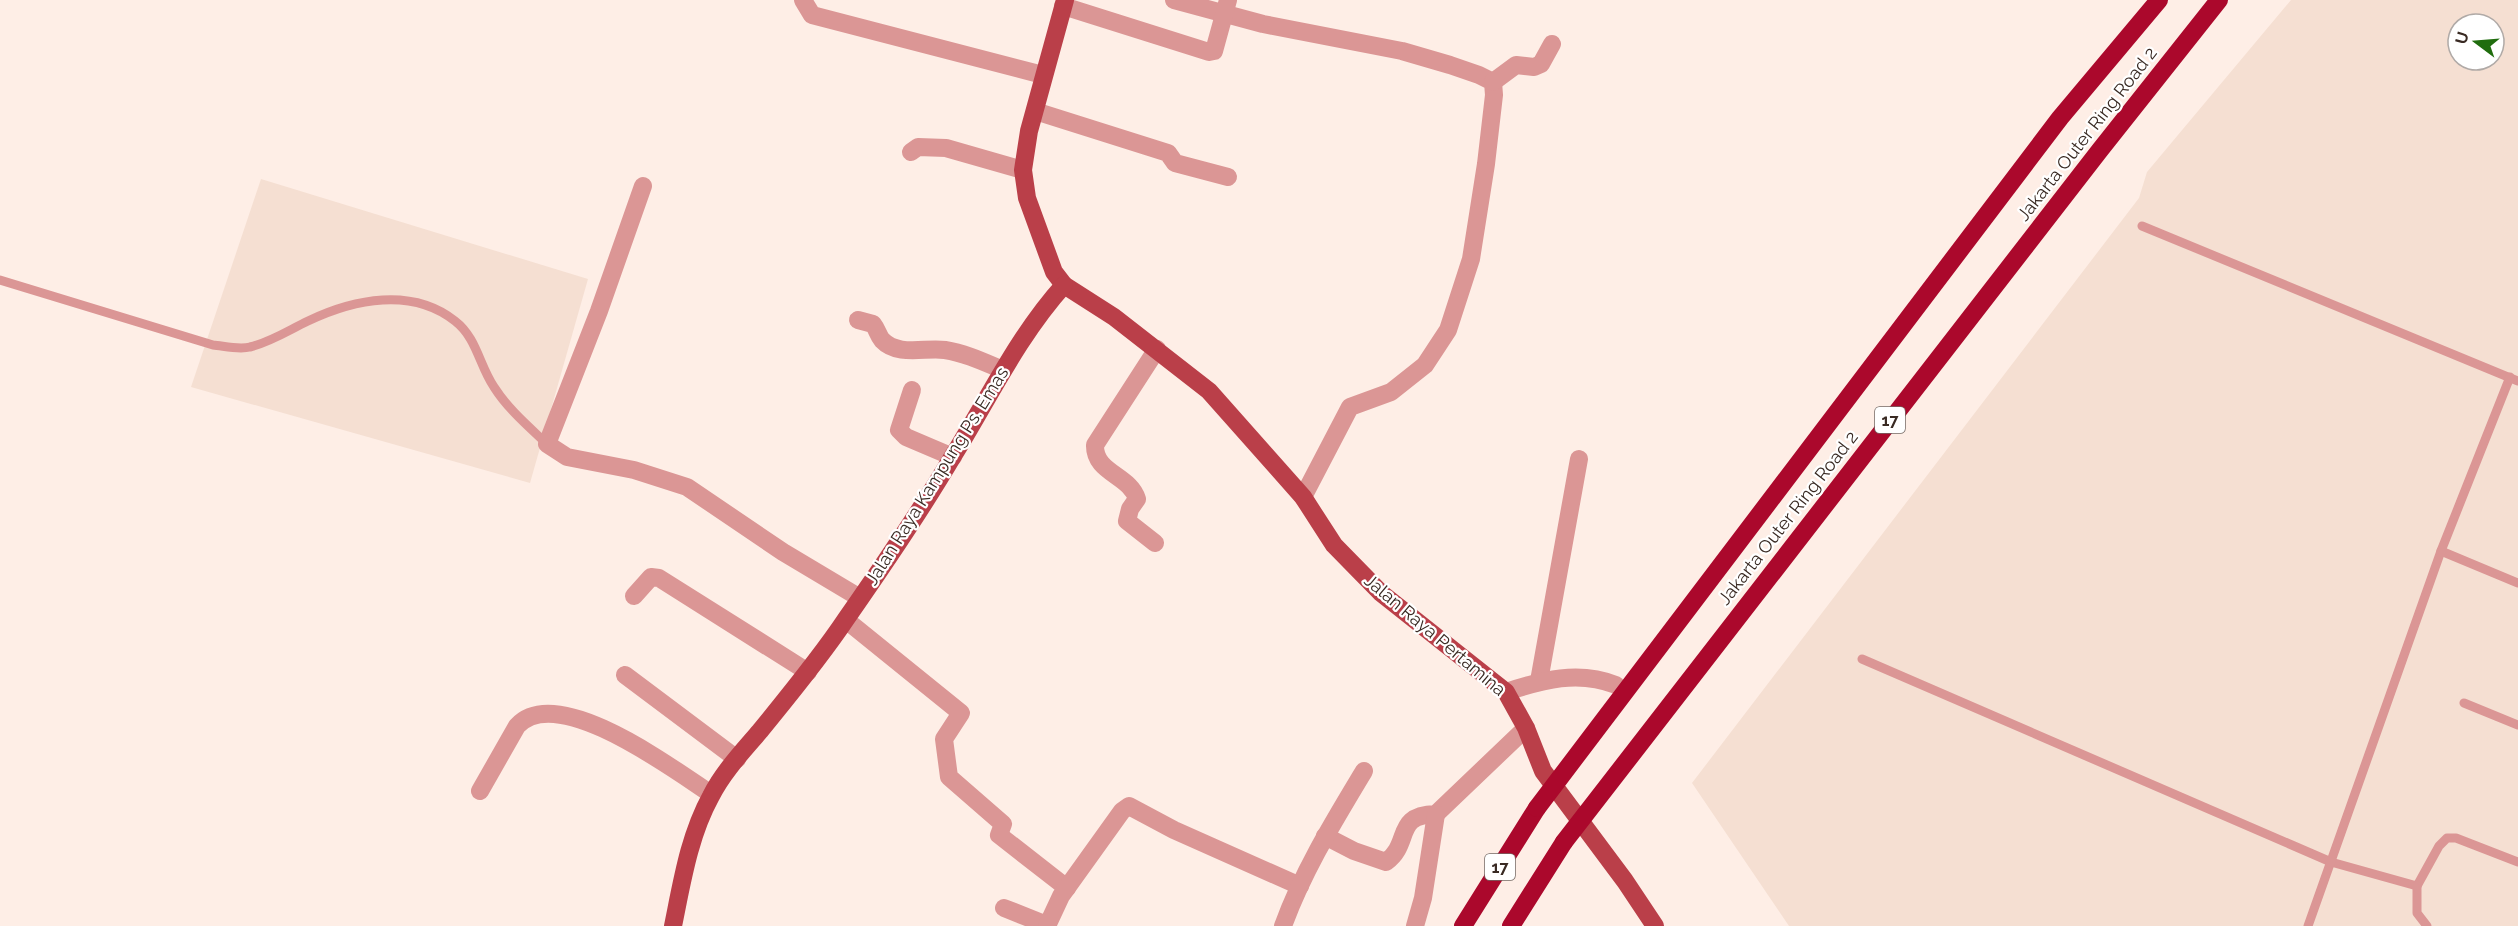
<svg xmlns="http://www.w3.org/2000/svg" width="2518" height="926" viewBox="0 0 2518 926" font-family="Raleway,sans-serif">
<rect width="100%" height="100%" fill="#feeee6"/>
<g fill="#f5dfd2" fill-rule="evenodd">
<path d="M2291 0H2518V926H1789L1692 783 2139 198 2147 172ZM2458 24H2494V60H2458Z"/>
<path d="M261 179 588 279 530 483 191 387Z"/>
</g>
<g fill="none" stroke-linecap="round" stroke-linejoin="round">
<g stroke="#db9695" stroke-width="9">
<path d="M2142 226 2518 381"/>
<path d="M0 280 213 345C224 346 239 350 250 347 271 342 289 330 308 321 354 299 412 287 455 321 477 338 479 365 494 387 508 409 528 426 547 444"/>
<path d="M2441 551 2518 583"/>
<path d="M1862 659 2331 862 2417 886 2439 846 2447 838H2456L2518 862"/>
<path d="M2464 703 2518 725"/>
<path d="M2417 886V913L2427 926"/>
<path d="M2308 926 2441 551 2510 377"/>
</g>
<g stroke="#db9695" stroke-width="18">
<path d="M803 0 812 15 1043 75"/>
<path d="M1174 0 1263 24 1402 51 1450 65 1479 75 1493 82 1494 95 1486 164 1471 259 1448 330 1425 365 1391 392 1350 407 1303 497"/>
<path d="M1063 6 1209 52 1214 51 1228 0"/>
<path d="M1493 82 1516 65 1534 67 1541 64 1552 44"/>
<path d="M1035 111 1168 153 1175 163 1228 177"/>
<path d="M911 152 918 147 946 148 1023 170"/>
<path d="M643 186 599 311 547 444 567 457 634 470 687 487 783 552 860 598"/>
<path d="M858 320 873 324C877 329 878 335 882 340 898 357 926 347 945 350 965 353 984 362 1003 370"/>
<path d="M912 390 899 430 906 437 953 457"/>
<path d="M1155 543 1127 521 1130 509 1137 499C1130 475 1094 473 1095 445L1157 349"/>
<path d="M634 596 651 577 659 578 808 672"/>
<path d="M846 620 961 713 944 739 949 777 1003 824 999 835 1067 888"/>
<path d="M625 675 737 759"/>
<path d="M1539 681 1579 459"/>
<path d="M1506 692C1543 680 1578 670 1616 685"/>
<path d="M480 791 517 726C557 682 673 769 711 794"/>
<path d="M1325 836 1354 851 1386 862C1412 843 1393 815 1436 814L1526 728"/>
<path d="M1004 908 1047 925"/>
<path d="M1047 926 1061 896 1122 811 1129 806 1174 830 1300 886"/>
<path d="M1283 926C1303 871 1334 821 1364 771"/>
<path d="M1415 926 1423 898 1436 814"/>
</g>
<g stroke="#ba3f49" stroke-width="18">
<path d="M1065 0 1029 131 1023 170 1027 198 1054 272 1064 285 1114 317 1209 391 1303 497 1334 545 1381 593 1506 692 1526 728 1543 771 1625 881 1655 926"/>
<path d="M673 926C682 882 689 836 711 796 723 772 743 751 760 731 790 694 820 658 846 619 883 566 920 512 953 456 989 398 1018 336 1064 285"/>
</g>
<g stroke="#ab082c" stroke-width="18">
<path d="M1463 926 1537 808"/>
<path d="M1511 926 1564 842"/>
</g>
<g stroke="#ab082c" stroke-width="18">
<path d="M1537 808 2060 118 2159 0"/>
<path d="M1564 842 2100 150 2219 0"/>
</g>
</g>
<g text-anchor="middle" stroke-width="4.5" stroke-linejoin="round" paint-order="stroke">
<g fill="#fff" stroke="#746a65" stroke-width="1.5">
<rect x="1875" y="407" width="30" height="26" rx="4.5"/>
<rect x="1485" y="854" width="30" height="26" rx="4.5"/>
</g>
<g font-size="16" font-weight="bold" fill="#392a23">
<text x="1890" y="426">17</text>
<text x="1500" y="873">17</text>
</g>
<g font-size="18" fill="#392a23" stroke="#fff">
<text transform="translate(2087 134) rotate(-52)" y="6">Jakarta Outer Ring Road 2</text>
<text transform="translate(937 476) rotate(-58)" y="6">Jalan Raya Kampung Ps. Emas</text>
<text transform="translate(1788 518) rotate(-52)" y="6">Jakarta Outer Ring Road 2</text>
<text transform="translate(1435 635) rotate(40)" y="6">Jalan Raya Pertamina</text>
</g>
</g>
<g transform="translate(2476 42) rotate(286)"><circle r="28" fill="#ffffff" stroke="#b0aaa7" stroke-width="1.5"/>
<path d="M0-4.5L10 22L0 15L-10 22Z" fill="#206d0e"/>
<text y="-9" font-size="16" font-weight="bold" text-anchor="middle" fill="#392a23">U</text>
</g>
</svg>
